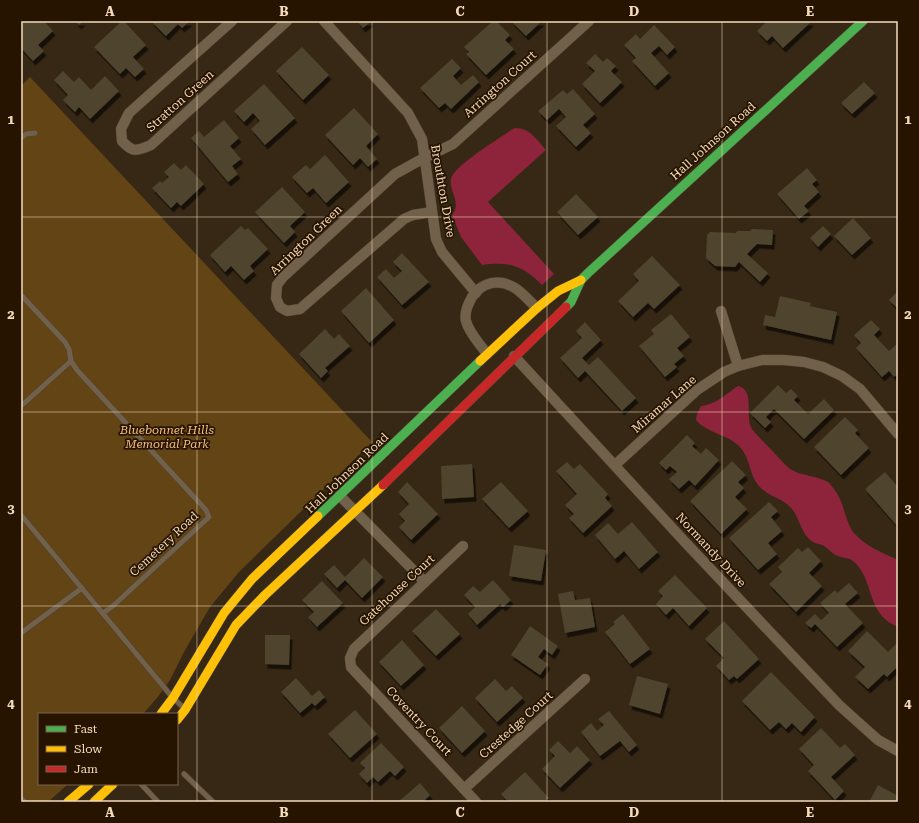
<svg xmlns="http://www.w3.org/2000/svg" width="919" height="823" viewBox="0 0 919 823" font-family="'Roboto Serif',serif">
<defs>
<filter id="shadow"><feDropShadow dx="2.5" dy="4.5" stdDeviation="0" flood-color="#0009"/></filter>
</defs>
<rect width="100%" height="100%" fill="#362815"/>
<path fill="#634415" d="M30 77 372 442 239 572 210 607 184 652 170 680 157 698 143 714H39V784H68L48 802H21V86Z"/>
<g fill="#8e243b">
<path d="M515 128C530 128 537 140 546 150L488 202 554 274 542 285C523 266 509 261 482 265L461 237 452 215C462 203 449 192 451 179 452 167 500 138 511 130Z"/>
<path d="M738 386C756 390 744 417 752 429 759 438 769 447 777 456 781 460 785 465 790 469 801 476 818 476 828 482 830 483 832 487 834 489 845 503 844 520 854 533 865 546 883 553 898 560V627C865 614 875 579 853 561 848 557 841 558 836 555 831 553 828 548 824 546 821 544 816 544 813 542 801 534 800 519 792 509 783 498 769 497 760 487 749 476 751 459 740 447 728 434 708 434 696 420L697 414 701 406C719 403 724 395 738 386Z"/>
</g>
<g fill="#4f442d" filter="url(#shadow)">
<path d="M21 21H44L53 31 38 45 44 51 33 61 21 48Z"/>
<path d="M75 21H83L79 25Z"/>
<path d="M122 21H124L146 45 133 57 144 69 135 77 126 68 120 74 94 47Z"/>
<path d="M151 21H190L182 28 178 24 166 36Z"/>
<path d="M357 21H372L363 28Z"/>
<path d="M493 21H496L510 35 505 40 514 49 486 75 466 54 469 52 464 47Z"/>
<path d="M511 21H542L526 36Z"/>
<path d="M767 21H812L783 48 772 36 767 41 757 31Z"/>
<path d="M654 25 675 47 667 55 659 46 651 53 669 73 655 86 632 61 636 58 624 45 636 34 640 39Z"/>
<path d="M302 47 329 75 303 100 276 71Z"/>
<path d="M595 54 603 62 607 58 616 66 611 71 622 82 600 103 582 84 595 71 586 63Z"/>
<path d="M452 59 461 68 453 76 461 85 473 75 479 82 451 109 445 103 439 108 420 88Z"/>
<path d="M63 71 74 82 79 77 91 90 105 76 119 91 90 119 79 107 75 112 63 100 68 95 54 80Z"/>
<path d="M864 82 875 93 852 114 841 103Z"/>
<path d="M264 84 295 118 265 145 251 129 260 121 253 113 244 122 234 111Z"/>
<path d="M573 89 595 114 583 125 591 133 576 147 556 126 566 117 559 109 547 120 538 111 563 90 567 94Z"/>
<path d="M354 108 378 134 366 146 377 159 368 167 360 158 353 165 325 135Z"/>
<path d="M224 120 239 138 230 146 241 159 232 166 238 174 228 182 191 138 199 131 204 137Z"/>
<path d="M325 155 349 182 326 203 313 188 307 193 292 177 306 165 310 169Z"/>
<path d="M174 163 181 170 186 165 204 184 181 206 177 202 171 208 152 188 160 181 162 183 169 177 164 172Z"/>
<path d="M807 168 817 180 812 184 819 192 804 206 809 211 799 219 777 194Z"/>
<path d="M282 187 305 212 290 226 295 232 284 243 255 212Z"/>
<path d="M576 194 598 217 578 235 557 212Z"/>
<path d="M853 218 871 238 852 255 834 236Z"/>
<path d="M241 226 245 230 248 228 268 249 250 266 254 271 244 280 231 266 225 272 210 255Z"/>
<path d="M823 226 831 234 818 247 810 238Z"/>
<path d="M752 229 773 230 772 245 757 244 747 254 768 273 760 282 739 262 735 267 715 266 706 258 707 235 710 232 736 233 737 231H750Z"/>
<path d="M402 253 429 282 402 305 377 277 386 269 394 278 402 271 393 262Z"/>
<path d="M652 256 680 285 654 309 648 303 633 317 618 301 639 281 633 274Z"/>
<path d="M366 288 394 320 369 343 341 311Z"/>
<path d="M898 291V309L889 300Z"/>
<path d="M780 296 811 303 810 306 837 312 831 340 763 325 765 315 775 317Z"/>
<path d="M671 314 690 337 677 348 684 356 674 364 677 367 665 377 639 346 654 334 651 330Z"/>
<path d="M871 320 880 329 874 335 889 351 898 343V374L894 377 889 371 882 377 856 348 861 343 854 335Z"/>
<path d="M585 322 601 340 582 358 589 365 598 357 636 398 622 411 585 371 578 378 560 358 582 338 576 331Z"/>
<path d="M325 329 334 339 339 334 350 346 325 368 328 371 321 378 299 354Z"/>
<path d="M778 385 786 393 791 389 798 396 794 400 808 414 824 399 834 410 804 439 774 409 766 417 771 422 765 428 750 413Z"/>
<path d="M845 417 858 430 855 433 869 448 841 475 814 447Z"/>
<path d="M687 435 695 443 692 446 701 454 706 448 719 460 695 486 689 480 679 489 669 479 677 472 670 466 666 470 659 463Z"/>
<path d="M732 461 746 475 738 482 744 488 735 497 747 509 721 534 690 501Z"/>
<path d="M567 462 574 469 580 464 608 494 605 498 612 506 583 533 569 518 574 514 565 505 577 494 556 471Z"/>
<path d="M472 464 474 497 442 499 441 466Z"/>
<path d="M885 472 898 487V527L865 489Z"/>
<path d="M407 482 438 514 411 540 399 527 405 521 399 514 409 504 398 492Z"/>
<path d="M501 482 528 511 509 528 482 499Z"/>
<path d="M769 502 778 511 771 517 782 531 768 543 777 554 758 570 729 538Z"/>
<path d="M632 522 658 552 639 569 624 551 615 559 595 535 608 523 618 534Z"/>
<path d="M514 545 546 550 541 581 509 576Z"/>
<path d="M808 547 821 561 809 573 822 586 796 612 769 584 782 572 778 567 798 548 802 552Z"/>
<path d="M364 558 383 577 362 598 345 580 337 588 324 574 334 565 345 577Z"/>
<path d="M675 575 707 608 689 626 673 608 666 615 656 604 663 596 658 591Z"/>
<path d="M493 580 511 600 503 607 500 604 477 625 468 614 475 607 464 595 473 586 480 592Z"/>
<path d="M322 581 343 603 317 627 308 617 314 612 302 600Z"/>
<path d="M849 583 858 593 845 604 863 623 837 647 815 624 811 628 805 623 815 614 821 620 829 613 820 603 835 590 837 593Z"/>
<path d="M573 591 575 600 590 598 595 627 565 633 558 594Z"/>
<path d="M436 609 460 634 436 656 412 631Z"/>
<path d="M623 614 650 649 630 664 605 632 615 624 613 622Z"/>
<path d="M724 621 759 659 737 679 734 676 729 680 716 666 724 658 705 639Z"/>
<path d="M530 626 558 646 552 655 544 649 538 657 548 664 540 675 511 655Z"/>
<path d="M867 631 888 652 898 642V666L887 677 884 674 868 689 855 677 865 667 848 651Z"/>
<path d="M265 635H290L289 665 265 664Z"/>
<path d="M402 640 424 665 401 686 379 662Z"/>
<path d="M771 672 815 717 801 732 792 723 786 729 779 722 770 730 742 701Z"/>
<path d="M637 676 668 684 660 714 629 705Z"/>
<path d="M296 678 312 696 319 690 325 697 315 706 312 703 300 713 281 692Z"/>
<path d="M495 679 506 691 512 686 523 698 497 722 475 698Z"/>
<path d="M462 706 485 731 462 753 439 728Z"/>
<path d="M355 710 377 734 350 758 328 734Z"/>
<path d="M609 711 637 745 629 752 620 741 600 756 581 732 591 723 597 731 604 725 598 719Z"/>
<path d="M821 728 840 748 845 744 855 755 831 777 844 791 835 800 808 771 814 765 799 749Z"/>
<path d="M558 741 570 753 577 746 590 760 560 788 542 769 555 756 549 750Z"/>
<path d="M381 743 404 767 395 776 390 771 378 782 373 777 367 783 359 774 365 768 360 763Z"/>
<path d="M525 772 549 798 544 802H508L501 794Z"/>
<path d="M420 783 430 795 424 801 426 802H398Z"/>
<path d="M878 785 898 796V802H869Z"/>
</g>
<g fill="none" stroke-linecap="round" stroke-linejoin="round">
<g stroke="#4f4333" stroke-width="6">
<g id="lane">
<path d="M21 138 26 134 35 133"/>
<path d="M21 295 65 342 69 349 71 361 77 370 206 510 209 517 113 606 103 613"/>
<path d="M21 406 71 361"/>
<path d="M21 515 173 698 185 709"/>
<path d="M21 633 82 588"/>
<path d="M184 774 213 802"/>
<path d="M141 784 158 802"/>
<path d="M21 798 25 802"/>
</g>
</g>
<g stroke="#4f4333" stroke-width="11">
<g id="street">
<path d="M232 21 129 113 121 129 122 141C133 153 136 151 151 145L287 21"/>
<path d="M324 21 408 113 422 139 436 239 442 252 476 293"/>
<path d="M432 212 413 215 404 219 300 309 287 311 280 307 276 298 277 285 283 277 395 174 424 158 453 144 589 21"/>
<path d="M721 311 738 366"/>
<path d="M487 354C480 344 469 333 466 321 464 313 468 304 472 297 482 282 499 278 515 288 523 293 530 302 537 308"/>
<path d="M514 356 685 542 839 705 878 740 898 751"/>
<path d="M615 465 697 390 724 372 738 366 762 360H784L804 362 823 367 842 376 860 389 898 434"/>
<path d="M340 496 425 582"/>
<path d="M463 546 354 649 350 658 351 667 476 802"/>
<path d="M464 789 585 679"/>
</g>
</g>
<g stroke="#4f4333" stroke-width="10">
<g id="fast">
<path d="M566 307 571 302 581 280 588 273 863 21"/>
<path d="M318 516 480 361"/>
</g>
</g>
<g stroke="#4f4333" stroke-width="10">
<g id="slow">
<path d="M480 361 537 308 558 291 581 280"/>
<path d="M161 714 173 698 224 613 252 579 318 516"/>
<path d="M177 720 185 710 236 625 265 595 383 485"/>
<path d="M68 802 89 784"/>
<path d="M94 802 113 784"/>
</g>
</g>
<g stroke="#4f4333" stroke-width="10">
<path id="jam" d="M383 485 566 307"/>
</g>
<use href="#lane" stroke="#71614b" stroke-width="5"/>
<use href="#street" stroke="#71614b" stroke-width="10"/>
<use href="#fast" stroke="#4caf50" stroke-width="9"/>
<use href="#slow" stroke="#ffc107" stroke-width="9"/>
<use href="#jam" stroke="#c62828" stroke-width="9"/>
</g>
<path fill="none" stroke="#f4dabb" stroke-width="1" stroke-opacity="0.55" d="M197 21V802M372 21V802M547 21V802M722 21V802M21 217H898M21 412H898M21 606H898"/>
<g text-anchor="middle" stroke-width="3.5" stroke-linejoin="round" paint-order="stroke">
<g font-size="12" fill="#f4dabb" stroke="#261400">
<text transform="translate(500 84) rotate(-42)" y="4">Arrington Court</text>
<text transform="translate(180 101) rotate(-42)" y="4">Stratton Green</text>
<text transform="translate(713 141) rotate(-42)" y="4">Hall Johnson Road</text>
<text transform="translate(443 191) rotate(80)" y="4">Brouthton Drive</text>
<text transform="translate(306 240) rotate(-44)" y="4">Arrington Green</text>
<text transform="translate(664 404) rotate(-41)" y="4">Miramar Lane</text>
<text transform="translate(347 473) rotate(-44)" y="4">Hall Johnson Road</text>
<text transform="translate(164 544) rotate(-43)" y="4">Cemetery Road</text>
<text transform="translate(711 550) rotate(47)" y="4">Normandy Drive</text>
<text transform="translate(397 590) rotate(-43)" y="4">Gatehouse Court</text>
<text transform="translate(419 721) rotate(47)" y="4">Coventry Court</text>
<text transform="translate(516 725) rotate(-42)" y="4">Crestedge Court</text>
</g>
<g font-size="12" font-style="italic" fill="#f7c07a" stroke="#261400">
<text x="167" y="434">Bluebonnet Hills<tspan x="167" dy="14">Memorial Park</tspan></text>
</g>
</g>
<rect width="919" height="823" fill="none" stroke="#261400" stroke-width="44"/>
<rect x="38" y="713" width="140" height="72" fill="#261400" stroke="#78634b"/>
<rect x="46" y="726" width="20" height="6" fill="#4caf50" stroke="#78634b"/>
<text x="74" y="733" font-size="12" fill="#f4dabb">Fast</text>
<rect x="46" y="746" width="20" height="6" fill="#ffc107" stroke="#78634b"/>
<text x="74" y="753" font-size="12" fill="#f4dabb">Slow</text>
<rect x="46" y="766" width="20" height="6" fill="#c62828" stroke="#78634b"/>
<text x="74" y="773" font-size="12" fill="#f4dabb">Jam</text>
<rect x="22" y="22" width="875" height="779" fill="none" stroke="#f4dabb" stroke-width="1.5"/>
<g font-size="13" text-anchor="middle" font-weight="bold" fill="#f4dabb">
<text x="110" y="16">A</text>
<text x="284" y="16">B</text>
<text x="460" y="16">C</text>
<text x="634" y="16">D</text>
<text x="810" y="16">E</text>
<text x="11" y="124">1</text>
<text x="908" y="124">1</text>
<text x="11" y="319">2</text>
<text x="908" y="319">2</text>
<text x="11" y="513">3</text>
<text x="908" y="513">3</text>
<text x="11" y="708">4</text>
<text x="908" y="708">4</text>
<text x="110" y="817">A</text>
<text x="284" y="817">B</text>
<text x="460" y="817">C</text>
<text x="634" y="817">D</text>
<text x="810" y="817">E</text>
</g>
</svg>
